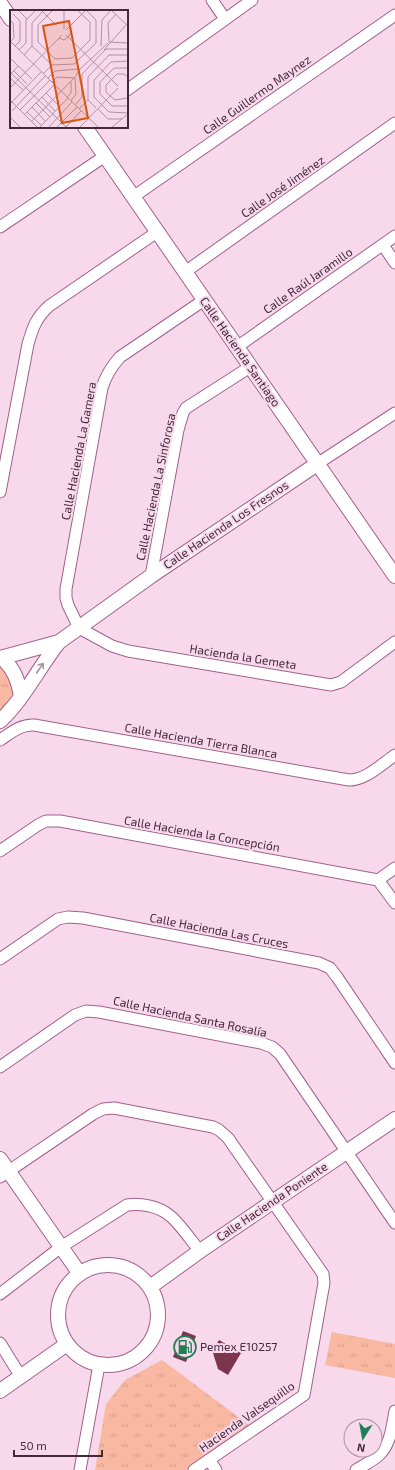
<svg xmlns="http://www.w3.org/2000/svg" width="395" height="1470" viewBox="0 0 395 1470" font-family="'Exo 2',sans-serif">
<defs>
<pattern id="grass-tufts" width="24" height="20" patternUnits="userSpaceOnUse"><rect width="24" height="20" fill="#f9b8a2"/><path d="M3 7l-1-3M5 7V3M7 7l1-3M15 17l-1-3M17 17v-4M19 17l1-3" fill="none" stroke="#d79e8c"/></pattern>
</defs>
<rect width="100%" height="100%" fill="#f8d9ec"/>
<g fill="url(#grass-tufts)">
<path d="M3 666 10 670 16 697 0 718V667Z"/>
<path d="M332 1332 395 1344V1378L325 1365Z"/>
<path d="M162 1360 249 1425 186 1470H95L106 1404 125 1380Z"/>
</g>
<g fill="#7d344f">
<path d="M183 1331 196 1336 186 1362 173 1357Z"/>
<path d="M219 1340 241 1353 228 1375 218 1369 213 1353V1350Z"/>
</g>
<g fill="none" stroke-linecap="round" stroke-linejoin="round">
<g stroke="#a2608d" stroke-width="13">
<g id="minor">
<path d="M212 0 225 19"/>
<path d="M127 90 252 0"/>
<path d="M133 197 395 15"/>
<path d="M0 227 105 156"/>
<path d="M383 245 395 263"/>
<path d="M185 272 395 123"/>
<path d="M204 300 120 357C111 367 106 375 102 388L66 589V598L68 605 79 628 112 646 128 651 331 685 341 682 395 642"/>
<path d="M237 347 395 236"/>
<path d="M317 464 395 413"/>
<path d="M0 492 28 344C33 327 36 318 49 306L157 232"/>
<path d="M151 576 178 430 183 413 186 408 250 367"/>
<path d="M0 740C11 733 21 724 34 725L349 780C366 780 382 764 395 755"/>
<path d="M0 851 38 825 46 821H60L378 880 395 903"/>
<path d="M378 880 395 868"/>
<path d="M0 959 58 919 68 917 83 918 319 963 330 968 337 977 395 1063"/>
<path d="M0 1067 75 1015 86 1011 99 1012 261 1043 272 1047 280 1054 395 1223"/>
<path d="M0 1177 93 1114 103 1109 114 1108 213 1127 219 1130 228 1138 323 1274 324 1283 304 1395 194 1470"/>
<path d="M0 1294 61 1247 127 1205C140 1203 158 1206 169 1215 178 1221 192 1242 200 1251"/>
<path d="M0 1343 21 1377"/>
<path d="M209 1460 216 1470"/>
<path d="M80 1470 99 1365"/>
<path d="M356 1470C364 1465 373 1461 380 1454 391 1443 392 1426 395 1411"/>
</g>
</g>
<g stroke="#a2608d" stroke-width="16">
<g id="tertiary">
<path d="M0 3 11 19"/>
<path d="M85 127 395 576"/>
<path d="M0 658 59 642 151 576 317 464"/>
<path d="M2 658C14 669 18 680 21 696"/>
<path d="M0 721C24 699 39 667 59 642"/>
<path d="M0 1159 80 1274"/>
<circle cx="108" cy="1315" r="50"/>
<path d="M150 1287 200 1251 395 1119"/>
<path d="M0 1391 67 1344"/>
</g>
</g>
<use href="#minor" stroke="#fff" stroke-width="11"/>
<use href="#tertiary" stroke="#fff" stroke-width="14"/>
</g>
<defs><path id="oneway-shaft" d="M-6 0H5M1.5-3L5.5 0L1.5 3" fill="none" stroke-width="1.6" stroke-linecap="round" stroke-linejoin="round"/></defs>
<use stroke="#a2949e" href="#oneway-shaft" transform="translate(40 668) rotate(-56)"/>
<defs>
<g id="fuel-ring" transform="scale(1.15)"><circle r="9.5" fill="#f8d9ec" stroke="#217f56" stroke-width="1.5"/><path d="M-5.5-6h7V0h2V4h1.3V-2.5L3-4.5l.8-.8L6-3V5H2.5V1h-1V6h-7ZM-4.2-4.7v3.2H.2V-4.7Z" fill="#217f56"/></g>
</defs>
<g fill-rule="evenodd">
<use href="#fuel-ring" x="185" y="1347"/>
</g>
<g text-anchor="middle" stroke-width="4" stroke-linejoin="round" paint-order="stroke">
<g font-size="12" fill="#45283c" stroke="#f8d9ec">
<text transform="translate(257 95) rotate(-35)" y="4">Calle Guillermo Maynez</text>
<text transform="translate(283 187) rotate(-35)" y="4">Calle José Jiménez</text>
<text transform="translate(308 281) rotate(-35)" y="4">Calle Raúl Jaramillo</text>
<text transform="translate(240 352) rotate(55)" y="4">Calle Hacienda Santiago</text>
<text transform="translate(79 451) rotate(-79)" y="4">Calle Hacienda La Gamera</text>
<text transform="translate(156 487) rotate(-78)" y="4">Calle Hacienda La Sinforosa</text>
<text transform="translate(226 525) rotate(-34)" y="4">Calle Hacienda Los Fresnos</text>
<text transform="translate(243 657) rotate(9)" y="4">Hacienda la Gemeta</text>
<text transform="translate(201 741) rotate(10)" y="4">Calle Hacienda Tierra Blanca</text>
<text transform="translate(202 834) rotate(10)" y="4">Calle Hacienda la Concepción</text>
<text transform="translate(219 931) rotate(11)" y="4">Calle Hacienda Las Cruces</text>
<text transform="translate(190 1017) rotate(12)" y="4">Calle Hacienda Santa Rosalía</text>
<text transform="translate(272 1202) rotate(-34)" y="4">Calle Hacienda Poniente</text>
<text transform="translate(247 1417) rotate(-35)" y="4">Hacienda Valsequillo</text>
</g>
<g font-size="12" fill="#45283c" stroke="#f8d9ec" text-anchor="start">
<text x="200" y="1351">Pemex E10257</text>
</g>
</g>
<g transform="translate(10 10)">
<rect width="118" height="118" fill="#f8d9ec"/>
<path fill="none" stroke="#b092a6" stroke-width="1" d="M8 0 17 9M31 0 46 15M34 0 22 13V36L42 55 64 54 86 33V10L76 0M43 0 28 15V32L45 49 62 48 80 30V12L67 0M54 0V19M101 0 118 16M3 4 10 11V31L5 36M106 4 98 13 99 32 118 33M0 10 3 13 4 28 0 32M56 20 76 0M56 25 108 76M49 28 54 30 58 27 62 21 59 18M0 31 89 118M91 36 92 10 101 0M9 40 16 33V10L26 0M94 40 116 15M14 45 22 36M0 48 22 69M118 51 101 52 84 70V87L99 102 118 103M118 58H104L90 72V84L102 96H118M4 61 17 74M0 62 57 118M33 64 42 55M0 65 8 56M118 67 114 64H107L96 75V82L105 90 118 88M0 68 13 80M38 68 45 61 68 59M42 72 47 67 65 68 66 84 61 91M0 78 52 25M36 83 50 97M32 87 45 101M57 87 61 83V72M0 90 28 118M26 93 40 107M0 94 31 62M65 95 72 87V64L96 39H118M22 97 35 111M86 98 78 90V67L99 45H118M69 99 78 90M88 99 98 109H112M10 100 40 70M2 101 35 66M17 102 31 115M15 104 44 75M0 107 11 118M22 111 66 66 69 60 98 33M29 118 58 88M38 118 62 92M46 118 67 97M55 118 71 101M69 118 108 78M101 118 118 104"/>
<path fill="#d85411" fill-opacity="0.15" stroke="#d85411" stroke-width="2" d="M59 11 78 108 52 113 33 16Z"/>
<rect width="118" height="118" fill="none" stroke="#45283c" stroke-width="2"/>
</g>
<g transform="translate(363 1438) rotate(191)"><circle r="19" fill="#f8d9ec" stroke="#b092a6"/>
<path d="M0-3L7 15L0 10L-7 15Z" fill="#217f56"/>
<text y="-6" font-size="11" font-weight="bold" text-anchor="middle" fill="#45283c">N</text>
</g>
<path d="M14 1450v6h88v-6" fill="none" stroke="#45283c" stroke-width="2"/>
<text x="20" y="1450" font-size="12" fill="#45283c" stroke="#f8d9ec" stroke-width="3" paint-order="stroke">50 m</text>
</svg>
